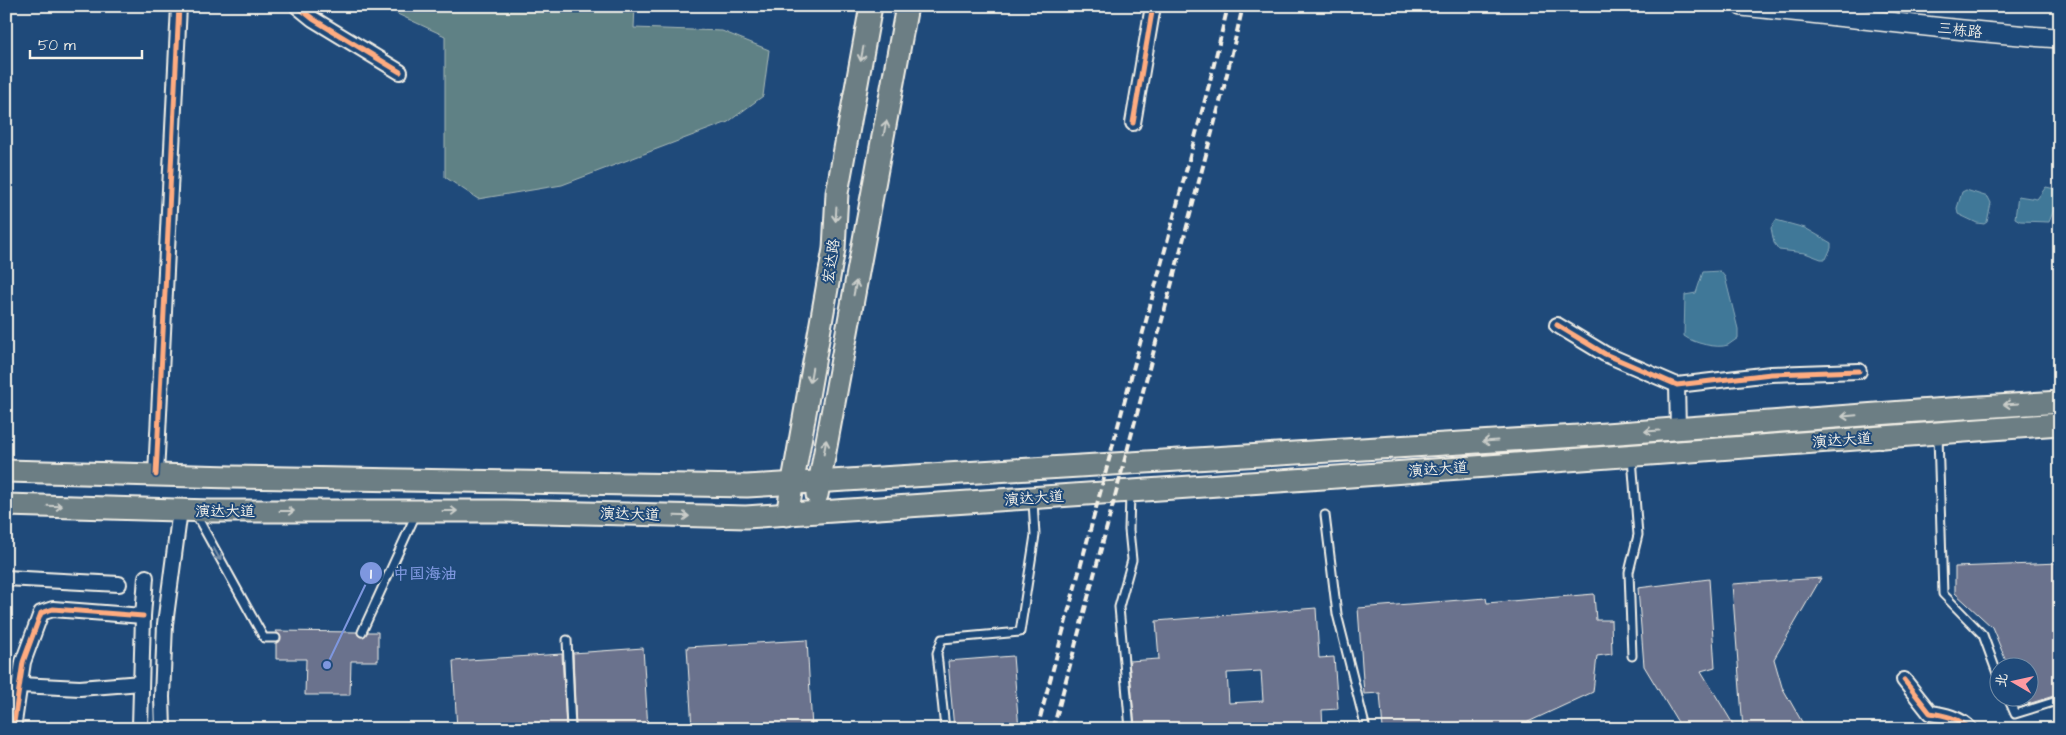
<svg xmlns="http://www.w3.org/2000/svg" width="2066" height="735" viewBox="0 0 2066 735" font-family="'Architects Daughter','LXGW WenKai TC',sans-serif">
<rect width="100%" height="100%" fill="#1f4a7a"/>
<filter id="ink" filterUnits="userSpaceOnUse"><feTurbulence type="fractalNoise" baseFrequency=".02" numOctaves="2"/><feDisplacementMap in="SourceGraphic" scale="10" xChannelSelector="R" yChannelSelector="G"/><feConvolveMatrix kernelMatrix="1 2 1 2 8 2 1 2 1" color-interpolation-filters="sRGB"/></filter>
<g filter="url(#ink)">
<path fill="#5e8185" stroke="#a9b9b6" d="M394 6H556L569 11 571 6H635L634 28 722 31 769 50 763 96 728 122 562 185 478 199 445 177V36L393 12Z"/>
<g fill="#3f7898" stroke="#87a8b8">
<path d="M2046 187 2060 190V195L2049 222 2020 221 2015 218 2018 196 2037 199Z"/>
<path d="M1966 190 1988 197 1991 203 1987 222 1984 224 1977 223 1958 214 1957 208 1962 192Z"/>
<path d="M1776 220 1805 228 1831 243V248L1826 259H1821L1805 253 1779 250 1774 243 1771 228Z"/>
<path d="M1720 271 1725 277 1738 329V338C1735 340 1731 343 1728 345 1717 349 1693 343 1684 336L1685 295 1696 293 1703 272Z"/>
</g>
<g fill="#6a728d" stroke="#f4f1e8" fill-rule="evenodd">
<path d="M2060 563V694L2028 704V668H2009L1992 627 1955 593V567Z"/>
<path d="M1821 578 1774 659 1782 687 1806 729H1743L1732 584Z"/>
<path d="M1709 579 1715 667 1701 671 1736 729H1682L1644 666 1638 588Z"/>
<path d="M1594 594 1596 620H1611L1612 654 1597 656 1593 692 1513 729H1383L1380 693 1364 694 1358 608 1486 598 1487 603Z"/>
<path d="M1316 608 1319 658 1334 657 1338 709 1322 710 1323 729H1135L1129 661 1159 659 1156 621ZM1261 671 1263 701 1229 703 1227 673Z"/>
<path d="M276 631 357 632 358 635 362 637 368 632H378V661H351L350 695H305L306 659H276V643L281 638Z"/>
<path d="M807 640 812 729H692L687 647Z"/>
<path d="M643 648 648 729H576L573 653Z"/>
<path d="M562 654 566 729H457L453 661Z"/>
<path d="M1013 656 1019 729H954L948 661Z"/>
</g>
<g fill="none" stroke-linecap="round" stroke-linejoin="round">
<g stroke="#f4f1e8" stroke-width="11">
<g id="lane">
<path d="M1938 436 1943 594 1983 635 1998 676"/>
<path d="M1130 494 1129 530 1132 560 1119 607 1130 729"/>
<path d="M195 513 264 638H276"/>
<path d="M1325 515 1337 614 1366 729"/>
<path d="M362 632 416 514"/>
<path d="M567 640 571 729"/>
<path d="M1632 656 1629 572 1638 535 1632 458"/>
<path d="M2008 698 2015 714 2060 700"/>
<path d="M945 729 937 653 942 639 1020 632 1035 535 1033 501"/>
</g>
</g>
<g stroke="#f4f1e8" stroke-width="18">
<g id="street">
<path d="M297 6 313 19 400 72"/>
<path d="M1133 123 1153 6"/>
<path d="M1557 325 1605 354 1677 385 1771 374 1859 371"/>
<path d="M1677 385 1678 429"/>
<path d="M156 475 179 6"/>
<path d="M6 578 119 584"/>
<path d="M1904 680 1930 713C1944 715 1959 718 1970 729"/>
<path d="M20 685 80 688 141 683"/>
<path d="M140 726 143 616 146 577"/>
<path d="M13 729 23 662 41 613 53 609 143 616"/>
<path d="M163 729 162 697 165 624 180 510"/>
</g>
</g>
<g stroke="#f4f1e8" stroke-width="22">
<path id="secondary" d="M1742 6C1848 16 1954 32 2060 38"/>
</g>
<g stroke="#f4f1e8" stroke-width="25">
<g id="primary">
<path d="M6 471 232 477 747 486 1578 436 1917 411 2060 402"/>
<path d="M817 495 907 6"/>
<path d="M6 505 211 511H504L746 517 1323 478 2060 424"/>
<path d="M787 515 834 249 837 193 871 6"/>
</g>
</g>
<use href="#lane" stroke="#1f4a7a" stroke-width="7"/>
<use href="#street" stroke="#1f4a7a" stroke-width="14"/>
<use href="#secondary" stroke="#1f4a7a" stroke-width="19"/>
<use href="#primary" stroke="#6c7e84" stroke-width="21"/>
<g stroke="#f4f1e8" stroke-width="4" stroke-dasharray="8 4" stroke-linecap="butt">
<path d="M1037 729 1209 85 1228 6"/>
<path d="M1053 729 1223 91 1243 6"/>
</g>
<g stroke="#1f4a7a" stroke-width="8">
<g id="cycleway">
<path d="M297 6 313 19 400 72"/>
<path d="M1133 123 1153 6"/>
<path d="M1557 325 1605 354 1677 385 1771 374 1859 371"/>
<path d="M156 475 179 6"/>
<path d="M1904 680 1930 713C1944 715 1959 718 1970 729"/>
<path d="M13 729 23 662 41 613 53 609 143 616"/>
</g>
</g>
<use href="#cycleway" stroke="#ffac80" stroke-width="5"/>
</g>
<defs><path id="oneway-shaft" d="M-6 0H5M1.5-3L5.5 0L1.5 3" fill="none" stroke-width="1.6" stroke-linecap="round" stroke-linejoin="round" transform="scale(1.25)"/></defs>
<g stroke="#cbceca">
<use href="#oneway-shaft" transform="translate(862 54) rotate(101)"/>
<use href="#oneway-shaft" transform="translate(885 128) rotate(-79)"/>
<use href="#oneway-shaft" transform="translate(836 214) rotate(93)"/>
<use href="#oneway-shaft" transform="translate(855 288) rotate(-79)"/>
<use href="#oneway-shaft" transform="translate(811 375) rotate(100)"/>
<use href="#oneway-shaft" transform="translate(2011 404) rotate(176)"/>
<use href="#oneway-shaft" transform="translate(1849 416) rotate(175)"/>
<use href="#oneway-shaft" transform="translate(1652 431) rotate(176)"/>
<use href="#oneway-shaft" transform="translate(1490 441) rotate(176)"/>
<use href="#oneway-shaft" transform="translate(825 447) rotate(-80)"/>
<use href="#oneway-shaft" transform="translate(55 506) rotate(2)"/>
<use href="#oneway-shaft" transform="translate(287 511)"/>
<use href="#oneway-shaft" transform="translate(450 511)"/>
<use href="#oneway-shaft" transform="translate(682 516) rotate(2)"/>
</g>
<use stroke="#748da6" href="#oneway-shaft" transform="translate(217 554) rotate(61)"/>
</g>
<g text-anchor="middle" stroke-width="4" stroke-linejoin="round" paint-order="stroke">
<g font-size="15" fill="#f4f1e8" stroke="#1f4a7a">
<text transform="translate(1960 30) rotate(6)" y="5">三栋路</text>
<text transform="translate(831 261) rotate(-82)" y="5">宏达路</text>
<text transform="translate(1842 440) rotate(-4)" y="5">演达大道</text>
<text transform="translate(1438 469) rotate(-4)" y="5">演达大道</text>
<text transform="translate(1034 498) rotate(-4)" y="5">演达大道</text>
<text x="225" y="516">演达大道</text>
<text transform="translate(630 514) rotate(2)" y="5">演达大道</text>
</g>
</g>
<path fill="none" stroke="#7e97df" stroke-width="2" d="M327 665L371 573"/>
<g fill="#7e97df" stroke="#1f4a7a" stroke-width="2">
<circle cx="327" cy="665" r="5"/>
<circle cx="371" cy="573" r="12"/>
</g>
<g font-size="15" text-anchor="middle" font-weight="bold" fill="#fff">
<text x="371" y="579">1</text>
</g>
<g font-size="16" text-anchor="middle" font-weight="bold" fill="#7e97df" stroke="#1f4a7a" stroke-width="4" stroke-linejoin="round" paint-order="stroke">
<text x="425" y="579">中国海油</text>
</g>
<rect width="2066" height="735" fill="none" stroke="#1f4a7a" stroke-width="25"/>
<rect x="12" y="12" width="2041" height="710" fill="none" stroke="#f4f1e8" stroke-width="2" filter="url(#ink)"/>
<g transform="translate(2014 682) rotate(279)"><circle r="24" fill="#1f4a7a" stroke="#748da6"/>
<path d="M0-4L9 19L0 12L-9 19Z" fill="#ff9aa2"/>
<text y="-8" font-size="14" font-weight="bold" text-anchor="middle" fill="#f4f1e8">北</text>
</g>
<path d="M30 50v8h112v-8" fill="none" stroke="#f4f1e8" stroke-width="2.5"/>
<text x="38" y="50" font-size="15" fill="#f4f1e8" stroke="#1f4a7a" stroke-width="4" paint-order="stroke">50 m</text>
</svg>
